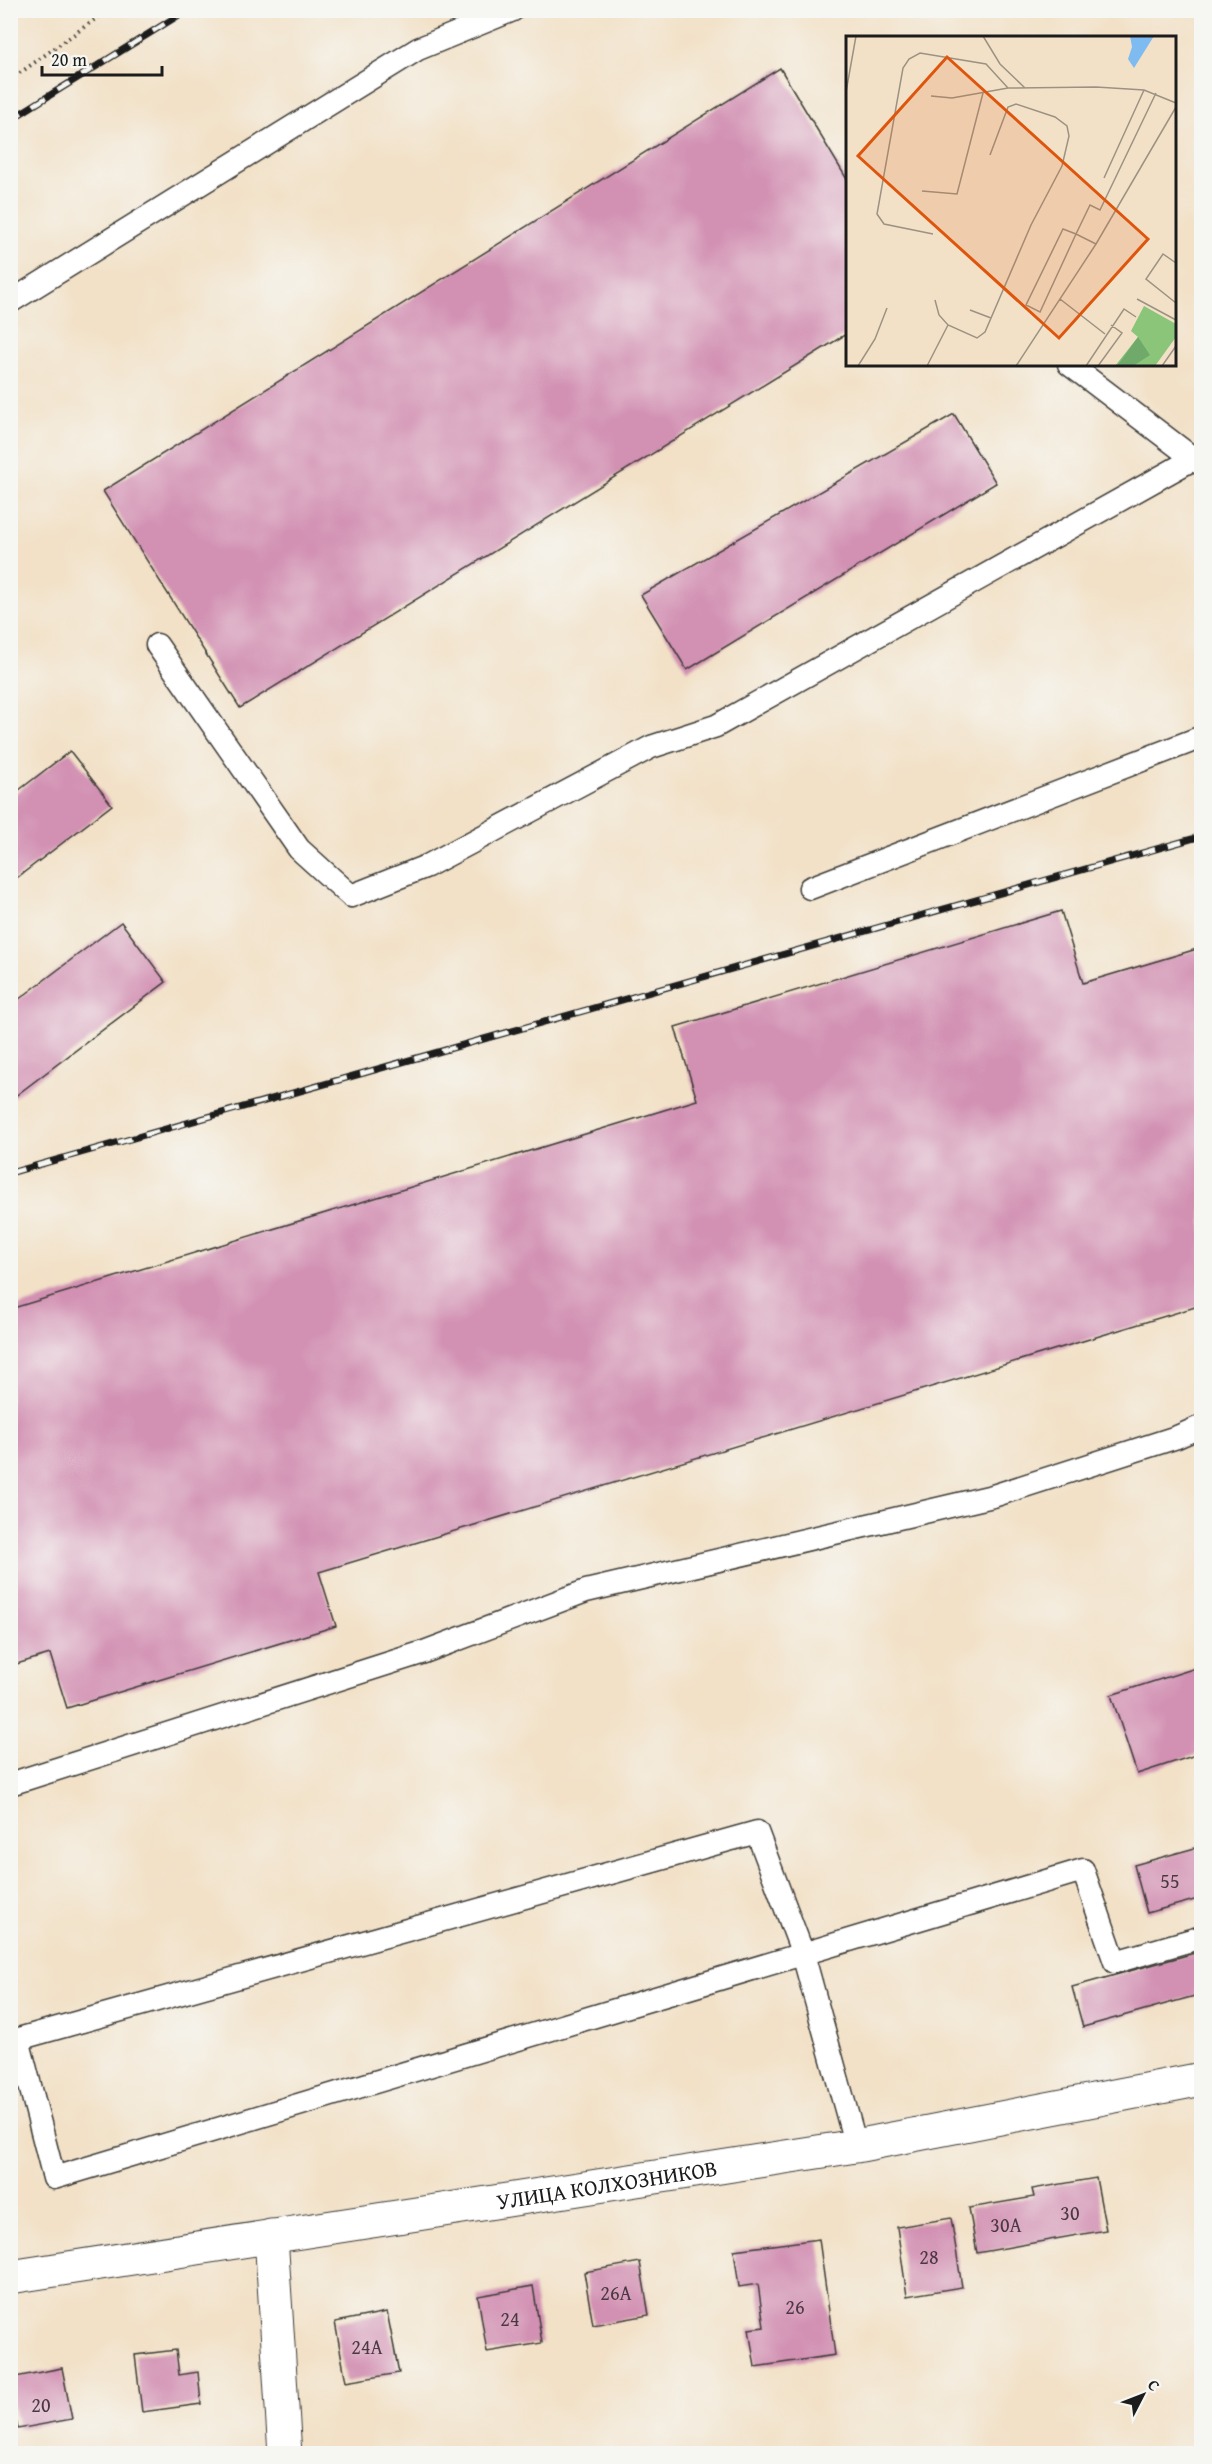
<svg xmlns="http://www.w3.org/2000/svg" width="1212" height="2464" viewBox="0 0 1212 2464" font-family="'Gentium Book Plus',serif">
<rect width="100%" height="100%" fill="#f6f6f2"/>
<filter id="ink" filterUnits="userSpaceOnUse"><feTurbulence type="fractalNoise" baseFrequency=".0167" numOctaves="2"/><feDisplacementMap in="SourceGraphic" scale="12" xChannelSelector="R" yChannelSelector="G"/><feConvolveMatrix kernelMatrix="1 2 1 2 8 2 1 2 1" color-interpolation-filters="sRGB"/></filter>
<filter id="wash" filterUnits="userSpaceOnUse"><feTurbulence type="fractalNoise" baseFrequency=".008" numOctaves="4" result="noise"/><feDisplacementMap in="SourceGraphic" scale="24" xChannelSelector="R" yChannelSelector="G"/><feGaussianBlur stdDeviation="1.35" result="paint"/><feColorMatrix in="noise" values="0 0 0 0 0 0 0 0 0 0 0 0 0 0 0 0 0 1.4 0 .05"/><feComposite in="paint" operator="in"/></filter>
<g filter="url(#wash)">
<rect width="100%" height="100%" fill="#f2e1c7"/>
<g id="blocks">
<g fill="#d290b2">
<path d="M780 68 848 181V333L240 708 103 491Z"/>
<path d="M954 414 996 483 687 670 641 595Z"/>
<path d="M70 751 112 805 10 883V797Z"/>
<path d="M1061 911 1083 983 1197 949 1202 963V1305L319 1572 336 1626 67 1708 50 1654 10 1666V1309L697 1100 675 1027Z"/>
<path d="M121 922 166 982 10 1100V1006Z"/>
<path d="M1202 1666V1753L1137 1774 1111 1695Z"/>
<path d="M1202 1846V1898L1147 1913 1134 1865Z"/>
<path d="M1202 1951V1994L1083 2027 1072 1987Z"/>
<path d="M1096 2178 1106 2230 977 2253 969 2208 1034 2197 1032 2189Z"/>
<path d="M951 2218 962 2287 907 2296 897 2227Z"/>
<path d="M819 2239 835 2355 755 2367 749 2329 764 2327 758 2284 739 2287 734 2250Z"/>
<path d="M640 2262 649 2315 593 2325 584 2272Z"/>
<path d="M533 2286 542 2343 487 2352 478 2296Z"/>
<path d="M387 2312 399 2373 346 2382 335 2322Z"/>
<path d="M176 2350 179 2375 198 2372 201 2404 142 2412 135 2355Z"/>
<path d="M62 2368 72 2419 18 2429 10 2392V2378Z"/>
</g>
</g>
</g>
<g filter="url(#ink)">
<use href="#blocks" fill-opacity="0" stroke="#3c3a36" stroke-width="1.5"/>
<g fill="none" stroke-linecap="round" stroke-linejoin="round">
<g stroke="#3c3a36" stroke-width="25">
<g id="service">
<path d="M10 302 418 49 513 10"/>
<path d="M1069 364 1202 465"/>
<path d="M157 645 299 849 351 896 427 866 651 747 716 726 1193 459"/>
<path d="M810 888 1202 737"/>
<path d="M10 1784 424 1652 586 1591 993 1496 1177 1437 1202 1426"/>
<path d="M856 2146 803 1954 757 1832 18 2039 54 2178 1083 1870 1115 1962 1202 1937"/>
</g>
</g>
<g stroke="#3c3a36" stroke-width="35">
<g id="minor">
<path d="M271 2236 285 2454"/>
<path id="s1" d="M10 2277 856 2146 1202 2079"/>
</g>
</g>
<path stroke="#3c3a36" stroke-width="4" stroke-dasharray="1.5 4.5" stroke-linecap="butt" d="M10 80 108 10"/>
<use href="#service" stroke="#fff" stroke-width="22"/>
<use href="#minor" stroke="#fff" stroke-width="33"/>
<g stroke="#1c1c1c" stroke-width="7">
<g id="rail">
<path d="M10 120 187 10"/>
<path d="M10 1173 1202 836"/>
</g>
</g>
<use href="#rail" stroke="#f6f6f2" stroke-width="4.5" stroke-dasharray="14" stroke-linecap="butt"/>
</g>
</g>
<g text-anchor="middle" stroke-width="6" stroke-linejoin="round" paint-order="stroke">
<g font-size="20" fill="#4a3942">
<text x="1170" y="1888">55</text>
<text x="1070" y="2220">30</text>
<text x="1006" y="2232">30А</text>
<text x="929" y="2264">28</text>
<text x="616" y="2300">26А</text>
<text x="795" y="2314">26</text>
<text x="510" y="2326">24</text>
<text x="367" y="2354">24А</text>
<text x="41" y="2412">20</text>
</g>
<g font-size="22" fill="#1c1c1c" stroke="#f6f6f2">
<text dy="8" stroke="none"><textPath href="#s1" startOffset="604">УЛИЦА КОЛХОЗНИКОВ</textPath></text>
</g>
</g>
<g transform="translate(846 36)">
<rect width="330" height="330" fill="#f2e1c7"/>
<path d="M298 270 330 288V301L309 330H269L292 301 285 295Z" fill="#8ac57a"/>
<path d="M292 301 304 319 287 330H271Z" fill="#6faa6a"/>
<path d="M284 0H308L288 32 282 23 286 11Z" fill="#7ebbf1"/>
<path fill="none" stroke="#9c9283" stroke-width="1.5" d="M137 0 154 28 179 52M0 56 10 0M85 60 106 62 162 52 250 51 298 54 330 67M258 142 298 54M76 155 111 158 137 57M87 198 38 188 31 178 57 32 63 23 74 17 140 28 162 52M250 208 230 198 217 193 180 269 194 276 230 198 244 169 254 174 310 57M330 227 317 218 300 243 330 267M214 263 259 298M291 263 330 284M89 264 93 279 102 289 131 302 139 296 185 189 216 130 223 100 221 90 209 81 170 68 162 71 144 119M124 274 145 282M12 330 29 303 41 272M81 330 102 289M170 330 250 208 330 71M240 330 278 273 290 281M252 330 276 297 265 289M316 330 330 310"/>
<path fill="#de560d" fill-opacity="0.15" stroke="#de560d" stroke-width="3" d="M101 21 302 203 213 302 12 120Z"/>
<rect width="330" height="330" fill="none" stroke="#1c1c1c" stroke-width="3"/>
</g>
<rect width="1212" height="2464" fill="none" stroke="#f6f6f2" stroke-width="36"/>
<g transform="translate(1143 2395) rotate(48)" stroke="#f6f6f2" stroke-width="4.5" paint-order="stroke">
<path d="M0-4.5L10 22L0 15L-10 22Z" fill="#1c1c1c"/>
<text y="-9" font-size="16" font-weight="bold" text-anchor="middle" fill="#1c1c1c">С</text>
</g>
<path d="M42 66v9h120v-9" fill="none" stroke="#1c1c1c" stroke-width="3"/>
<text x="51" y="66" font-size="18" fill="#1c1c1c" stroke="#f6f6f2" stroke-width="4.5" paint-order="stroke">20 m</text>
</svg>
